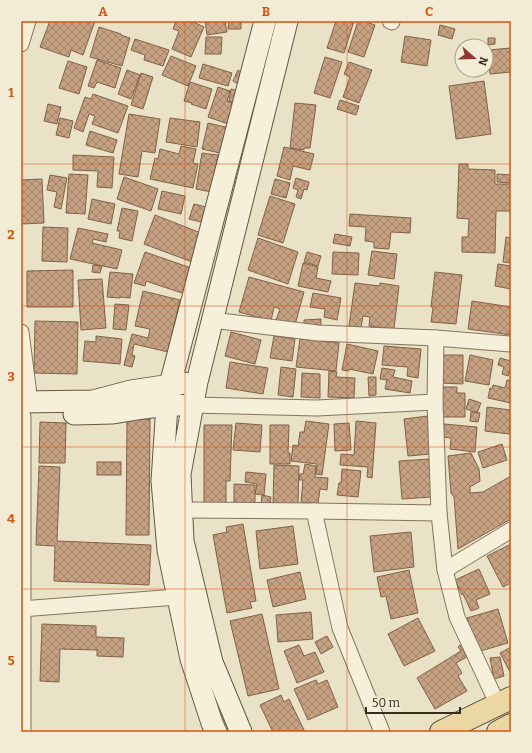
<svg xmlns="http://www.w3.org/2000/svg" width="532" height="753" viewBox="0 0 532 753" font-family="Bitter,serif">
<defs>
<pattern id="building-cross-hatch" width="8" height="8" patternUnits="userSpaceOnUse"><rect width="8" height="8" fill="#c5a181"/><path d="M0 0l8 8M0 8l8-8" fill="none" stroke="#a18369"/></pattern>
</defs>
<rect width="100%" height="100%" fill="#eae2c7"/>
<g fill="url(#building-cross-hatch)" stroke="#816146">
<path d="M50 21H95L83 55 71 50 69 57 40 47Z"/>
<path d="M176 21H191L204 27 191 57 172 49 179 31 173 29Z"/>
<path d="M205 21H225L227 32 207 35Z"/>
<path d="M229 21H241V29H228Z"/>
<path d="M336 21H354L344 53 327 48Z"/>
<path d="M358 21H364L375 25 364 57 348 52Z"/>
<path d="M440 25 455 29 452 39 438 35Z"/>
<path d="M99 27 121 34V35L130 38 122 66 90 57Z"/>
<path d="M405 36 431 40 427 66 401 62Z"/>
<path d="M206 37H222L221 54H205Z"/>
<path d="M488 38H495V44L488 45Z"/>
<path d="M135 39 169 50 163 66 144 60 145 55 131 50Z"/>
<path d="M511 48V72L490 74 488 50Z"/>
<path d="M171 56 196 66 188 86 162 75Z"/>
<path d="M325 57 342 62 330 98 314 93Z"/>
<path d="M97 60 121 68 115 88 97 82 94 88 88 86Z"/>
<path d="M68 61 87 67 79 94 59 88Z"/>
<path d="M349 62 372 70 359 103 343 97 350 77 344 74Z"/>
<path d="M203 64 232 73 228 86 199 78Z"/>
<path d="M127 70 140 75 131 99 118 94Z"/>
<path d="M238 70 242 73 238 84 233 81Z"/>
<path d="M141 73 153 77 143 109 131 105Z"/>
<path d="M484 81 491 134 456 139 449 86Z"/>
<path d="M190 82 212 89 206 109 191 104 192 103 184 101Z"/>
<path d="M218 87 230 91 227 101 235 104 228 124 208 117Z"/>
<path d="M231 89 238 91 236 103 229 101Z"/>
<path d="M93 94 128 106 118 133 92 124 95 116 89 114 83 132 74 128 85 97 91 99Z"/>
<path d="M340 100 359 106 356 115 337 109Z"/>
<path d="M295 103 316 105 310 148H304V150L290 148Z"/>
<path d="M48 104 61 107 57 124 44 121Z"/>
<path d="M129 114 160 119 155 153 142 151 138 177 119 174Z"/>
<path d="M60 118 73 121 69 138 56 135Z"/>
<path d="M170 118 200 122 197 147 166 142Z"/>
<path d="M208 123 230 128 224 154 202 149Z"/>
<path d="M90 131 117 140 113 153 86 145Z"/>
<path d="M181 146 196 149 193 163 198 164 193 188 150 179 155 158 158 159 160 149 179 154Z"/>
<path d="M284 147 314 154 310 170 293 166 290 180 277 176Z"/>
<path d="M202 153 218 155 212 192 196 189Z"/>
<path d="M73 155 114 157 112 188 97 187 98 171 73 170Z"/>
<path d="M459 164H468V169L495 170V184H511V211H496L495 253 462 252V237H468L469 219 457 218Z"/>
<path d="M69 174 88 175 85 214 66 213Z"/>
<path d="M497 174 511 175V183L497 182Z"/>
<path d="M50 175 67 178 61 209 54 207 57 192 47 190Z"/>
<path d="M124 177 158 189 151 211 117 199Z"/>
<path d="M296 178 309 182 307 190 304 189 301 199 296 197 298 190 293 188Z"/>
<path d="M42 179 44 223 21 224V180Z"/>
<path d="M275 179 290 183 286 198 271 194Z"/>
<path d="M162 191 185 196 181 214 158 209Z"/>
<path d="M270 196 295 204 283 243 258 235Z"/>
<path d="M92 199 115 204 111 224 88 219Z"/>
<path d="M194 204 206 207 201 222 189 219Z"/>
<path d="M122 208 138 211 132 241 119 238 120 231H117Z"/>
<path d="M350 214 411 218 410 233 391 232 389 249 374 248V242L365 241 366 227 349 226Z"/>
<path d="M155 215 206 235 195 263 144 244Z"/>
<path d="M43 227 68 228 67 262 42 261Z"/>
<path d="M78 228 108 234 106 242 93 239 92 243 122 250 117 269 70 259Z"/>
<path d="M335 234 352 237 350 246 333 243Z"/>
<path d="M506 237 511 238V263L503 262Z"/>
<path d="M258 238 298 252 288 284 248 270Z"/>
<path d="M372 251 397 254 394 279 368 275Z"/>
<path d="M145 252 194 269 185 294 146 281 145 286 134 283Z"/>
<path d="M307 252 321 256 318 266 304 262Z"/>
<path d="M333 252 359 253 358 275 332 274Z"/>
<path d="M303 263 318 267 316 278 331 281 328 292 298 286Z"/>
<path d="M498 264 511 266V289L495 286Z"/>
<path d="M93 265 102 266 100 273 92 272Z"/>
<path d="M73 270V307H27V271Z"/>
<path d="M110 272 133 274 130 298 120 297V298L107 297Z"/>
<path d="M435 272 462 275 456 324 431 322 433 307H431Z"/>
<path d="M249 277 304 292 295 325 276 320 280 309 274 307 271 321 239 312Z"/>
<path d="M102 279 106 328 81 330 78 280Z"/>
<path d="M355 283 380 286V283L399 286 394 329 369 326 370 317 363 316 361 328 349 326Z"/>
<path d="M143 291 180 300 168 352 134 344 132 355 135 356 132 367 124 365 132 334 148 338 150 329 135 326Z"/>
<path d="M313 293 341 298 337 320 324 317 325 309 310 307Z"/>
<path d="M472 301 511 307V335L468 329Z"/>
<path d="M115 304 129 305 126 330 113 329Z"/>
<path d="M321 319V327H304V320Z"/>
<path d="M35 321 78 322 77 374 34 373Z"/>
<path d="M231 332 261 340 255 364 225 356Z"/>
<path d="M96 336 122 339 120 364 83 361 85 341 96 342Z"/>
<path d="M274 336 295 339 292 361 270 358Z"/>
<path d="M300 339 339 343 336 371 296 367Z"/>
<path d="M347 344 378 351 373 374 349 369V371L342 370Z"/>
<path d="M384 346 421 349 418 378 407 376 408 367 382 365Z"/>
<path d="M439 355H463V384L439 383Z"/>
<path d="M470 355 493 360 489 385 465 381Z"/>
<path d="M500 358 511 361V366L508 376 502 374 504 367 498 365Z"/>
<path d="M230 362 268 368 263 394 226 388Z"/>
<path d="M281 367 296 369 293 397 278 395Z"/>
<path d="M382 368 395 370 393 377 412 381 410 393 385 389 387 380 380 379Z"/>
<path d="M329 371 337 372 336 377 355 378 354 398 328 397Z"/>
<path d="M302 373 320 374V398L301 397Z"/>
<path d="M368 377H376V395L369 396Z"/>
<path d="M507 380 511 381V403L488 398 490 388 492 389 493 385 505 388Z"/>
<path d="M441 387H457V393H465V417H441Z"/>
<path d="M469 399 481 403 477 413 466 409Z"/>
<path d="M487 407 511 410 509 434 485 431Z"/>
<path d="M471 412 480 413 478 422 470 421Z"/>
<path d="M428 416 431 454 408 456 404 419Z"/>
<path d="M127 419H150L149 535H126Z"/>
<path d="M306 421 329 424 322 475 316 474 317 464 291 461 293 445 298 446 300 432H304Z"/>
<path d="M356 421 376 423 372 478 367 477 368 467 340 465 341 454 354 455Z"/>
<path d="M40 422 66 423 65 463H39Z"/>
<path d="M236 423 262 425 260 452 233 450Z"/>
<path d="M349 423 351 450 335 451 334 424Z"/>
<path d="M444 424 477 427 475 452 450 449 451 438 442 437Z"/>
<path d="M204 425H232L230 481H226V505L204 504Z"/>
<path d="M270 425H289L288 453H290V464H270Z"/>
<path d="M502 444 507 460 483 468 478 452Z"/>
<path d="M471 453 479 469 480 481 470 487V493L483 492 511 476V519L458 549 454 497 451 493 448 456Z"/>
<path d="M429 459 432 497 402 499 399 461Z"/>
<rect x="97" y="462" width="24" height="13"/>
<path d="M305 464 316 466 315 477 328 478 327 490 320 489 318 504 301 502 303 480H299L300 474H303Z"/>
<path d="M274 465 299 466 298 505 273 504Z"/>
<path d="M39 466 60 467 57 541 151 545 149 585 54 581 55 546 36 545Z"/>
<path d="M342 469 361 471 358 497 337 495 339 483H341Z"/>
<path d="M246 472 266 474 264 495 255 494 257 484 245 482Z"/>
<path d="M234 484 255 485V505H234Z"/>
<path d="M262 495 271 497 270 505 261 504Z"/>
<path d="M243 524 256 601 250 602 252 608 227 613 213 535 227 532 226 527Z"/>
<path d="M293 526 298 564 260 569 256 531Z"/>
<path d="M411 532 414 567 374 572 370 536Z"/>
<path d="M511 544V583L503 587 487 556Z"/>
<path d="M479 569 490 594 476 600 479 608 471 611 463 594 462 595 455 580Z"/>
<path d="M409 570 418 613 391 619 386 596 381 597 377 577Z"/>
<path d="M300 572 306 599 273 607 267 580Z"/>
<path d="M498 609 508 643 477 652 467 618Z"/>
<path d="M311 612 313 639 278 642 276 615Z"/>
<path d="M262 614 279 689 248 696 230 621Z"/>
<path d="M418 618 435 651 404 666 388 634Z"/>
<path d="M42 624 96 626V637L124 638 123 657 97 656V650L60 649 59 682 40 681Z"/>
<path d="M327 636 333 647 321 654 315 642Z"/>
<path d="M299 645 304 656 315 652 324 672 297 683 284 651Z"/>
<path d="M460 645 467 657 456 663 462 673 458 676 467 691 435 709 417 678 461 651 458 647Z"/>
<path d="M511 647V672H510L500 653Z"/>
<path d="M500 657 504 676 494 679 490 658Z"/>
<path d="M316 680 318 684 327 680 338 707 308 720 294 689Z"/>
<path d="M281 695 284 702 289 699 305 732H273L260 705Z"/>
</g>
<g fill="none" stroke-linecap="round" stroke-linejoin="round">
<g stroke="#84745e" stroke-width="17">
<g id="minor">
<path d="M390 21 392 22"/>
<path d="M21 44 28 21"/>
<path d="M212 320 318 333 436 338 511 344"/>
<path d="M21 332 30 402"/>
<path d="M193 405 317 408 435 402"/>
<path d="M23 416V732"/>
<path d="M181 510 314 511 439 513 435 402 436 338"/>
<path d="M314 511 340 628 382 732"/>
<path d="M439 513 445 570 457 617 498 705"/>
<path d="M445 570 511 530"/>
<path d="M21 609 177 597"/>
</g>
</g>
<g stroke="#665641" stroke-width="23">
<g id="secondary">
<path d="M21 402 93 401 131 391 184 383"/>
<path d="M74 414 113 413 144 408 167 405H180"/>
<path d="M216 732 212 723 191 659 168 550 162 481 167 405 170 385 265 21"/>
<path d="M241 732 212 662 183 541 180 474 197 382 287 21"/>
</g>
</g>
<g stroke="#534332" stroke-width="24">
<g id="primary">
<path d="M441 732 511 698"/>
<path d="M498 732 511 725"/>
</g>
</g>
<use href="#minor" stroke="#f6efda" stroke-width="15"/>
<use href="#secondary" stroke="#f6efda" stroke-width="21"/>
<use href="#primary" stroke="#ead7a3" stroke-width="22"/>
</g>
<path fill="none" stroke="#d6540e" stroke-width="1" stroke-opacity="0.55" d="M185 21V732M347 21V732M21 164H511M21 306H511M21 447H511M21 589H511"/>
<rect width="532" height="753" fill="none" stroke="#f2ecd6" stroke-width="44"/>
<g transform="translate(474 58) rotate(110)"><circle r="19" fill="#f2ecd6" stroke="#a79f8d"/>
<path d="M0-3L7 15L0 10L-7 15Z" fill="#8e3834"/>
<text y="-6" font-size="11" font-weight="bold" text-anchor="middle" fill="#362c20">N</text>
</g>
<path d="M366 707v6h94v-6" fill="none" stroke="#362c20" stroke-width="2"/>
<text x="372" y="707" font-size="12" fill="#362c20" stroke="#f2ecd6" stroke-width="3" paint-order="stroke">50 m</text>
<rect x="22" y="22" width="488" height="709" fill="none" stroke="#d6540e" stroke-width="1.5"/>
<g font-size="13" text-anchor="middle" font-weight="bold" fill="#d6540e">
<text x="103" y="16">A</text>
<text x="266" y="16">B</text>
<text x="429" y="16">C</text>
<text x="11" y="97">1</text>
<text x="11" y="239">2</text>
<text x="11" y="381">3</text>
<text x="11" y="523">4</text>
<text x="11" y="665">5</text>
</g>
</svg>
